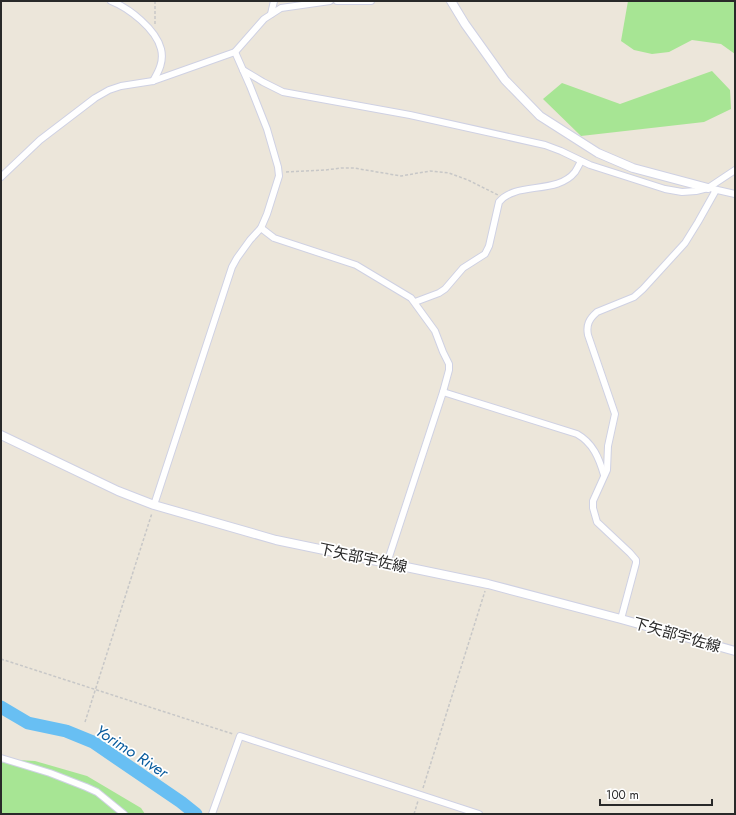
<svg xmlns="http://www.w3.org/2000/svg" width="736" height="815" viewBox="0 0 736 815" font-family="Jost,'Noto Sans JP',sans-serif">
<rect width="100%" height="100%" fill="#ece6da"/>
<g fill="#a7e594">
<path d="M628 1H735V54L721 44 692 40 669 52 652 54 634 50 621 41Z"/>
<path d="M712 71 730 90 731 109 704 122 581 136 543 99 562 83 620 104Z"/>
<path d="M1 759 35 761 87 776 141 808 145 814H1Z"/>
</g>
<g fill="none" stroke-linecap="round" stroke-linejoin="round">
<path stroke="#68bff3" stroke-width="13" d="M1 707 28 723 66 731 93 742 181 802 196 814"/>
<g stroke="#cfd1e3" stroke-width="8">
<g id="street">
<path d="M111 1C129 8 156 29 161 49 164 61 159 71 153 81"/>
<path d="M337 1H371"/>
<path d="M271 14 274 1"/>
<path d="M243 70 263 82 283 92 410 115 545 145 561 151 590 165 665 189 682 192 696 191 708 188 735 170"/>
<path d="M1 177 40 140 95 98 109 90 121 86 153 81 235 52 264 19 281 8 330 1"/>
<path d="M713 189 735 194"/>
<path d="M261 228 274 238 356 265 411 298 435 331 443 352 449 364V370L443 392 387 563"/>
<path d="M415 302 439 293 445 289 463 268 485 254 489 246 499 202C516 181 557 195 575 172 577 169 579 165 581 161"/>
<path d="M443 392 577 434C593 443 599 458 604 475"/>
<path d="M154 505 232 267 237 258 250 240 261 228 267 214 279 176 278 167 267 129 250 86 235 52"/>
<path d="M621 619 636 563V560L630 553 597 522 593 508V501L607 470 608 446 615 414 588 335C586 325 589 319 597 312L634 297 643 289 685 243 698 222 716 190"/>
<path d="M1 758 50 773 86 787 97 792 124 814"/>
<path d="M212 814 240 736 479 814"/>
</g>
</g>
<g stroke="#cfd1e3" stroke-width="10">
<g id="secondary">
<path d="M451 1 465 24 505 80 540 116 598 153 633 168 708 188"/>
<path d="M1 435 118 491 154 505 276 540 488 584 621 619 735 651"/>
</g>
</g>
<g stroke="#c7c7c7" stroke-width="1.5" stroke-dasharray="3 2" stroke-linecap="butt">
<path d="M155 1V25"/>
<path d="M286 172 326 170 341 168H354L401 176 430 171 449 173 468 180 498 195"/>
<path d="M1 659 233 734"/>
<path d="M85 722 152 513"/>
<path d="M423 788 485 591"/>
<path d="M414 814 418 801"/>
</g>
<use href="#street" stroke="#fff" stroke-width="6"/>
<use href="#secondary" stroke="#fff" stroke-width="8"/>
</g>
<g text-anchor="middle" stroke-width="3.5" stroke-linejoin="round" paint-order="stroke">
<g font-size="15" fill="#292929" stroke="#fff">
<text transform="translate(363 558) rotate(12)" y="5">下矢部宇佐線</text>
<text transform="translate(677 635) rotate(16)" y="5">下矢部宇佐線</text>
</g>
<g font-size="16" font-style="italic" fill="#085b9d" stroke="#fff">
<text transform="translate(132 751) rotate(33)" y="6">Yorimo River</text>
</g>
</g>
<rect width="736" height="815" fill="none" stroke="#292929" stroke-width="4"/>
<path d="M600 799v6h112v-6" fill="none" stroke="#292929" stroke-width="2"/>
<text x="606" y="799" font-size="12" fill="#292929" stroke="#ffffff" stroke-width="3" paint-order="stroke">100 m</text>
</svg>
